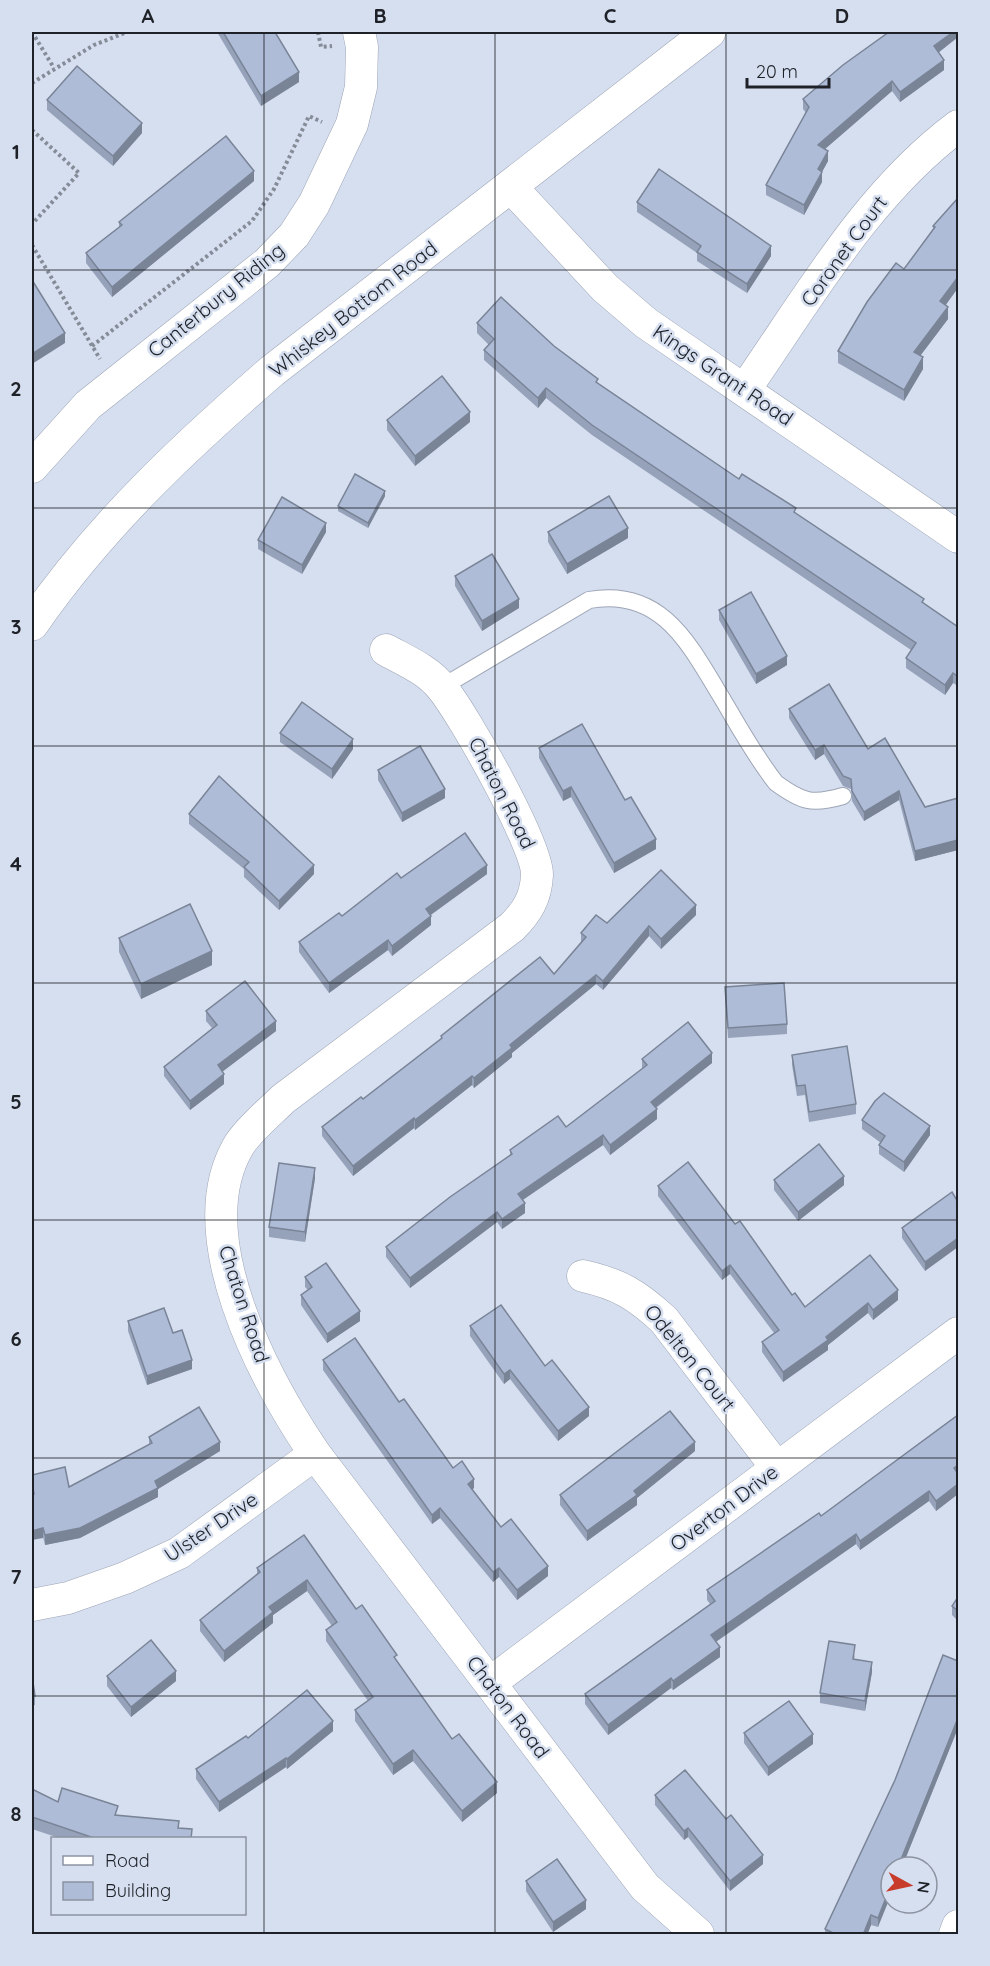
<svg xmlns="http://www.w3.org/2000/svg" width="990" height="1966" viewBox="0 0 990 1966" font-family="Quicksand,sans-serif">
<rect width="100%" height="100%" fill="#d6dff0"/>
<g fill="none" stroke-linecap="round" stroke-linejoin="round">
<g stroke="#9da5b5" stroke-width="18">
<path id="lane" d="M442 687 589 600C658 588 686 638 717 690 736 721 753 754 776 783 802 802 812 805 843 796"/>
</g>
<g stroke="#9da5b5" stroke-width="33">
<g id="street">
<path d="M511 187 605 288 646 323 958 537"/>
<path d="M745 389C809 297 867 194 958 126"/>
<path d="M32 467 88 405 267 263 294 235 314 204 352 124 361 87 362 47 359 32"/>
<path d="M386 650C406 661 428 670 442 688 464 715 538 846 537 875 536 898 527 912 512 927L283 1099C269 1113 250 1128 239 1145 186 1234 264 1379 315 1454L645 1887 698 1934"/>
<path d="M583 1276C619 1284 637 1295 664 1320L777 1468"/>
<path d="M32 1605 68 1598 125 1578 179 1553 315 1454"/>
<path d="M490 1683 958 1333"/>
<path d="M955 1934 958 1926"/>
</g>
</g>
<g stroke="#9da5b5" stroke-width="34">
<path id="secondary" d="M32 624C100 526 182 449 272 371L709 32"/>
</g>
<g stroke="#858c98" stroke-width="4" stroke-dasharray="3 3" stroke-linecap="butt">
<path d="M32 32 54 68"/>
<path d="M318 32 321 47 332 46"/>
<path d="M32 83 94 45 127 32"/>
<path d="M32 130 79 173 32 224"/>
<path d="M32 245 100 359"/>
<path d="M92 346 252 221 274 189 309 116 322 122"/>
</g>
<use href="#lane" stroke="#fff" stroke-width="16"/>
<use href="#street" stroke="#fff" stroke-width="32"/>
<use href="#secondary" stroke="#fff" stroke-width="33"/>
</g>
<g fill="#96a2ba">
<path d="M217 32H275L299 82 261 106Z"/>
<path d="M958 37 938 53 944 70 900 102 892 91 825 149 828 161 822 172V182L804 215 766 195V185L806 113 803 109V99Z"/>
<path d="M47 100 142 133 113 166 47 110Z"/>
<path d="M254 181 112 297 86 263V253L119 227V222Z"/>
<path d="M958 198 946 305 948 319 920 356 923 369 904 401 838 363V351L904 269 933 230V226Z"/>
<path d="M637 202 771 256 747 293 697 261V253L637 212Z"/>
<path d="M477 323 554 346 598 383 739 479 796 513 958 627V686L953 683 945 695 906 668V658L911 650 592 435 546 398 538 408 484 360V350L489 345 477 333Z"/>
<path d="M387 420 470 422 415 466 387 430Z"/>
<path d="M385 496 368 528 338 511V506Z"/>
<path d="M326 532 302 574 258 549V540Z"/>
<path d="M548 532 628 538 567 574 548 542Z"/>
<path d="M455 576 519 608 482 631 455 586Z"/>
<path d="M719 610 787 665 756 684 719 620Z"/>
<path d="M789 709 868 749 925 807 958 798V850L915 861 899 800 864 821 852 801 851 789 843 786 824 754 815 760 789 718Z"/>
<path d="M280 733 353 749 332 779 280 742Z"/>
<path d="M539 748 656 849 614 873 571 797 563 801 539 758Z"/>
<path d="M378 770 445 798 402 822 378 780Z"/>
<path d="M189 814 314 874 279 910 244 877V869L189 824Z"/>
<path d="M487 874 431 915V925L392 956 388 950 329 993 299 952V942L342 916 401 878Z"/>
<path d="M696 915 661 949 649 936 603 990 596 984 512 1053V1057L474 1088 472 1085 415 1130 414 1128 353 1176 322 1136V1127L363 1099 441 1039V1036L554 974 581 942V933L607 923Z"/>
<path d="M119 938 212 965 141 999 119 952Z"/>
<path d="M725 987 787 1024V1034L728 1038Z"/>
<path d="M206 1011 276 1031 223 1071 224 1084 190 1110 164 1076V1067L212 1028 206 1021Z"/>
<path d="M792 1055 856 1104V1114L809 1122 805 1095 797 1096 792 1065Z"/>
<path d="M642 1059 712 1063 656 1108 657 1119 610 1155 603 1145 523 1200 525 1213 502 1229 497 1222 410 1288 386 1257V1247L510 1155V1150L566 1127 642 1069Z"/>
<path d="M862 1120 930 1135 904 1172 879 1154V1145L881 1143 862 1129Z"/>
<path d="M315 1178 305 1242 269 1237V1227Z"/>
<path d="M774 1180 844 1185 798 1221 774 1190Z"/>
<path d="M658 1186 735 1224 792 1295 805 1307 898 1300 873 1320 868 1313 828 1345V1350L783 1382 762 1352V1342L774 1333 730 1274 722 1280 658 1196Z"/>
<path d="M958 1202 925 1271 902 1238V1228Z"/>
<path d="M305 1277 360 1321 327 1343 301 1305V1295L308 1290 305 1287Z"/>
<path d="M128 1321 173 1333 192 1369 147 1385 128 1331Z"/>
<path d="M470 1326 545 1366 589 1416 558 1441 510 1379 504 1384 470 1336Z"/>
<path d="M323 1360 399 1402 453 1468 474 1488 472 1490 501 1527 548 1576 517 1600 499 1577 493 1582 440 1518 432 1524 323 1370Z"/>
<path d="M958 1404V1494L936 1511 929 1501 860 1550 856 1544 716 1642 720 1657 673 1690 671 1688 608 1735 585 1704V1694L710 1604 707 1600V1590L821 1516 957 1415V1405Z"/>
<path d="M149 1437 220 1451 158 1489V1497L80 1538 45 1545 32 1492V1475L69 1487 149 1445Z"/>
<path d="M695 1451 637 1498V1505L587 1541 560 1505V1495Z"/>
<path d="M304 1535 356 1609 397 1663 452 1739 497 1793 462 1822 413 1761 393 1775 355 1721V1710L368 1701 326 1641V1630L332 1626 307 1591 273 1615V1623L224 1662 200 1631V1620L257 1575V1568Z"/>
<path d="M958 1597V1621L952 1615V1606Z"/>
<path d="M855 1655 854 1659 872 1672 865 1711 820 1703V1693Z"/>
<path d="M958 1661V1728L902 1867H891L878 1927 871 1925 867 1935H825V1929Z"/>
<path d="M32 1675 35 1696V1705L32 1706Z"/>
<path d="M107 1676 176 1681 131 1717 107 1686Z"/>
<path d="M333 1731 287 1769 286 1767 219 1812 196 1779V1769L248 1738Z"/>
<path d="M744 1733 813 1744 768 1776 744 1743Z"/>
<path d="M32 1789 58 1802 179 1828 192 1839H62L32 1829Z"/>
<path d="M655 1795 763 1864 730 1891 688 1837 684 1840 655 1805Z"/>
<path d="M526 1881 586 1909 553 1932 526 1891Z"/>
</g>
<g fill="#7a8497">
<path d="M953 32H958V37L934 56V46Z"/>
<path d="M944 60V70L900 102V92Z"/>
<path d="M299 72V82L261 106V96Z"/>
<path d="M892 81V91L818 155V145Z"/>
<path d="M142 123V133L113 166V156Z"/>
<path d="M828 151V161L818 179V169Z"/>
<path d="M254 171V181L112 297V287Z"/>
<path d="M822 172V182L804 215V205Z"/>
<path d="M771 246V256L747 293V284Z"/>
<path d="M958 277V288L940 313V301Z"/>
<path d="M948 307V319L914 364V352Z"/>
<path d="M65 333V343L32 364V354Z"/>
<path d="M923 357V369L904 401V390Z"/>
<path d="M546 388V398L538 408V398Z"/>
<path d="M470 412V422L415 466V456Z"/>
<path d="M385 491V496L368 528V523Z"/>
<path d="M326 523V532L302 574V565Z"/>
<path d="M628 528V538L567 574V564Z"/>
<path d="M519 599V608L482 631V621Z"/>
<path d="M787 656V665L756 684V674Z"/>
<path d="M953 673V683L945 695V685Z"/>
<path d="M353 739V749L332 779V769Z"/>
<path d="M824 745V754L815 760V750Z"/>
<path d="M571 787V797L563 801V791Z"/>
<path d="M445 789V798L402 822V813Z"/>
<path d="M899 791V800L864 821V812Z"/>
<path d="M656 839V849L614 873V863Z"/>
<path d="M958 840V850L915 861V851Z"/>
<path d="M314 865V874L279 910V901Z"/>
<path d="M487 865V874L426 918V909Z"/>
<path d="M696 905V915L661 949V939Z"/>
<path d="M431 916V925L392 956V946Z"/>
<path d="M649 926V936L603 990V981Z"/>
<path d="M388 940V950L329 993V983Z"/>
<path d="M212 951V965L141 999V984Z"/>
<path d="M596 975V984L512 1053V1057L474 1088V1078L510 1045Z"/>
<path d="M276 1021V1031L218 1075V1065Z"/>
<path d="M712 1053V1063L651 1111V1102Z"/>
<path d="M224 1074V1084L190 1110V1101Z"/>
<path d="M472 1076V1085L415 1130V1120Z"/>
<path d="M657 1109V1119L610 1155V1145Z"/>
<path d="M414 1118V1128L353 1176V1166Z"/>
<path d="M930 1126V1135L904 1172V1162Z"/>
<path d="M603 1135V1145L518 1203V1194Z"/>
<path d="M315 1168V1178L305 1242V1232Z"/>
<path d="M844 1176V1185L798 1221V1212Z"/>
<path d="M525 1203V1213L502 1229V1219Z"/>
<path d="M497 1212V1222L410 1288V1278Z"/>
<path d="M958 1238V1247L925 1271V1262Z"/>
<path d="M730 1265V1274L722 1280V1271Z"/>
<path d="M898 1290V1300L873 1320V1310Z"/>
<path d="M868 1303V1313L828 1345V1350L783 1382V1372Z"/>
<path d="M360 1311V1321L327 1343V1334Z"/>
<path d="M192 1360V1369L147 1385V1376Z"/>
<path d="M510 1370V1379L504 1384V1374Z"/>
<path d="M589 1407V1416L558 1441V1431Z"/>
<path d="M220 1442V1451L158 1489V1497L80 1538 45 1545V1535L155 1481Z"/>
<path d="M695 1442V1451L637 1498V1505L587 1541V1531L634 1491Z"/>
<path d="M958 1465V1475L954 1468Z"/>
<path d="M474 1479V1488L468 1493V1484Z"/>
<path d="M958 1484V1494L936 1511V1501Z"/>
<path d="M929 1491V1501L860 1550V1541Z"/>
<path d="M440 1508V1518L432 1524V1515Z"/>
<path d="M43 1528V1538L32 1540V1531Z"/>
<path d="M856 1534V1544L711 1645V1635Z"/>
<path d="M548 1566V1576L517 1600V1590Z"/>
<path d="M499 1568V1577L493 1582V1572Z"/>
<path d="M307 1580V1591L273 1615V1623L224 1662V1651L269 1607Z"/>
<path d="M720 1647V1657L673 1690V1681Z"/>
<path d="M872 1662V1672L865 1711V1701Z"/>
<path d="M176 1671V1681L131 1717V1707Z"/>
<path d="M671 1678V1688L608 1735V1725Z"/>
<path d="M958 1718V1728L902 1867H898Z"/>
<path d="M333 1721V1731L287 1769V1759Z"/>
<path d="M813 1734V1744L768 1776V1767Z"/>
<path d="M413 1750V1761L393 1775V1764Z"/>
<path d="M286 1758V1767L219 1812V1802Z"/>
<path d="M497 1782V1793L462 1822V1811Z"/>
<path d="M688 1828V1837L684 1840V1831Z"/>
<path d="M763 1855V1864L730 1891V1881Z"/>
<path d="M891 1885V1895L878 1927V1918Z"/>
<path d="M586 1900V1909L553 1932V1922Z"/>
<path d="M871 1915V1925L867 1935H863Z"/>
</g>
<g fill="#aebcd8" stroke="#7a8497" stroke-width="1.5">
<path d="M223 32H275L299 72 261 96Z"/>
<path d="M889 32H953L934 46 944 60 900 92 892 81 818 145 828 151 818 169 822 172 804 205 766 185 809 107 803 99 843 65Z"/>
<path d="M77 66 142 123 113 156 47 100Z"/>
<path d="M226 136 254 171 112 287 86 253 122 225 119 222Z"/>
<path d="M659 169 771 246 747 284 697 252 701 246 637 202Z"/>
<path d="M958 198V277L940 301 948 307 914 352 923 357 904 390 838 351 867 302 896 263 904 269 935 227 933 226Z"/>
<path d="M32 280 65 333 32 354Z"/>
<path d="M501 297 554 346 598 379 596 382 739 479 742 474 796 508 794 512 924 599 922 602 958 627V677L953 673 945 685 906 658 916 643 592 425 546 388 538 398 484 350 494 339 477 323Z"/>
<path d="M442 376 470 412 415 456 387 420Z"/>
<path d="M355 474 385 491 368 523 338 506Z"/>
<path d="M609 496 628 528 567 564 548 532Z"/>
<path d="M282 497 326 523 302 565 258 540Z"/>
<path d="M492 554 519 599 482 621 455 576Z"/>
<path d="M751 592 787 656 756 674 719 610Z"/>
<path d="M829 684 868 749 885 738 925 807 958 798V840L915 851 899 791 864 812 852 791 851 779 843 776 824 745 815 750 789 709Z"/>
<path d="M302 702 353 739 332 769 280 733Z"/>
<path d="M582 724 625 800 631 797 656 839 614 863 571 787 563 791 539 748Z"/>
<path d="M420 746 445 789 402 813 378 770Z"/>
<path d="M219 776 314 865 279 901 244 867 249 862 189 814Z"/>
<path d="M465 833 487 865 426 909 431 916 392 946 388 940 329 983 299 942 339 913 342 916 397 873 401 878Z"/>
<path d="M661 870 696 905 661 939 649 926 603 981 596 975 510 1045 512 1048 474 1078 472 1076 415 1120 414 1118 353 1166 322 1127 361 1097 363 1099 442 1038 441 1036 540 957 554 974 586 937 581 933 596 915 607 923Z"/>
<path d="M190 904 212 951 141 984 119 938Z"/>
<path d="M245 981 276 1021 218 1065 224 1074 190 1101 164 1067 217 1025 206 1011Z"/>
<path d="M784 983 787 1024 728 1028 725 987Z"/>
<path d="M688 1022 712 1053 651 1102 657 1109 610 1145 603 1135 518 1194 525 1203 502 1219 497 1212 410 1278 386 1247 450 1197 512 1154 510 1150 558 1116 566 1127 647 1065 642 1059Z"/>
<path d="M847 1046 856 1104 809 1112 805 1085 797 1086 792 1055Z"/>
<path d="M884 1093 930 1126 904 1162 879 1145 885 1136 862 1120 875 1101Z"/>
<path d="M819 1144 844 1176 798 1212 774 1180Z"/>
<path d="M688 1162 735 1224 740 1221 792 1295 795 1293 805 1307 870 1255 898 1290 873 1310 868 1303 826 1337 828 1340 783 1372 762 1342 779 1330 730 1265 722 1271 658 1186Z"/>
<path d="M279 1163 315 1168 305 1232 269 1227Z"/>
<path d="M952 1192 958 1202V1238L925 1262 902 1228Z"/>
<path d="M326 1263 360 1311 327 1334 301 1295 312 1287 305 1277Z"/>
<path d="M501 1305 545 1366 552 1360 589 1407 558 1431 510 1370 504 1374 470 1326Z"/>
<path d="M164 1308 173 1333 182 1330 192 1360 147 1376 128 1321Z"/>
<path d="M355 1338 399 1402 404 1399 453 1468 462 1461 474 1479 468 1484 501 1527 511 1519 548 1566 517 1590 499 1568 493 1572 440 1508 432 1515 323 1360Z"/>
<path d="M199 1407 220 1442 155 1481 158 1488 80 1528 45 1535 43 1528 32 1531V1495L34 1494 32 1482V1475L65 1467 69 1487 152 1443 149 1437Z"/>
<path d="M670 1411 695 1442 634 1491 637 1495 587 1531 560 1495Z"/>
<path d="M958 1415V1465L954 1468 958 1474V1484L936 1501 929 1491 860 1541 856 1534 711 1635 720 1647 673 1681 671 1678 608 1725 585 1694 715 1601 707 1590 819 1513 821 1516Z"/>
<path d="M304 1535 356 1609 362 1605 397 1655 394 1657 452 1739 459 1734 497 1782 462 1811 413 1750 393 1764 355 1710 373 1697 326 1630 337 1622 307 1580 269 1607 273 1612 224 1651 200 1620 260 1572 257 1568Z"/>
<path d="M958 1597V1611L952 1606Z"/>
<path d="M151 1640 176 1671 131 1707 107 1676Z"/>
<path d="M829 1641 855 1645 853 1659 872 1662 865 1701 820 1693Z"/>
<path d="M943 1655 958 1661V1718L898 1867H891V1885L878 1918 871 1915 863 1935H837L825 1929 895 1780Z"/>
<path d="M32 1675 35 1696H32Z"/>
<path d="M307 1690 333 1721 287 1759 286 1758 219 1802 196 1769 246 1736 248 1738Z"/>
<path d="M789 1701 813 1734 768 1767 744 1733Z"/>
<path d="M685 1770 726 1819 731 1815 763 1855 730 1881 688 1828 684 1831 655 1795Z"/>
<path d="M62 1788 118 1806 115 1815 179 1821 178 1828 192 1829 191 1839H97L32 1817V1789L58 1802Z"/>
<path d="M557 1859 586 1900 553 1922 526 1881Z"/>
</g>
<path fill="none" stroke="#1e2127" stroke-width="1.5" stroke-opacity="0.55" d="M264 32V1934M495 32V1934M726 32V1934M32 270H958M32 508H958M32 746H958M32 983H958M32 1220H958M32 1458H958M32 1696H958"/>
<g text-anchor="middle" stroke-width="5" stroke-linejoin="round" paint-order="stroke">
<g font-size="20" fill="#1e2127" stroke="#d6dff0">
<text transform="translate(844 251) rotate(-54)" y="7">Coronet Court</text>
<text transform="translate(216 300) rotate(-39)" y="7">Canterbury Riding</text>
<text transform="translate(353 309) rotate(-38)" y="7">Whiskey Bottom Road</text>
<text transform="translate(723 375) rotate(34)" y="7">Kings Grant Road</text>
<text transform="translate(502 793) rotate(63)" y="7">Chaton Road</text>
<text transform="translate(244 1304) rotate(72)" y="7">Chaton Road</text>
<text transform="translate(690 1358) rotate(51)" y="7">Odelton Court</text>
<text transform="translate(724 1508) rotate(-37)" y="7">Overton Drive</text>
<text transform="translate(211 1527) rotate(-34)" y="7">Ulster Drive</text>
<text transform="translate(508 1707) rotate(53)" y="7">Chaton Road</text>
</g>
</g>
<rect width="990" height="1966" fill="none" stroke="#d6dff0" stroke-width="66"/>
<rect x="51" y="1837" width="195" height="78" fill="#d6dff0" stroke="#8c93a0" stroke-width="1.5"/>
<rect x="63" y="1856" width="30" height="9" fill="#ffffff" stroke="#8c93a0" stroke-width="1.5"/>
<text x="105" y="1867" font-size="18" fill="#1e2127">Road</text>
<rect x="63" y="1882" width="30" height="18" fill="#aebcd8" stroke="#8c93a0" stroke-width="1.5"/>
<text x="105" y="1897" font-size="18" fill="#1e2127">Building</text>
<g transform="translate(909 1885) rotate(98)"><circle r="28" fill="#d6dff0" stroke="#8c93a0" stroke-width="1.5"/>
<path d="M0-4.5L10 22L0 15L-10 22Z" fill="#c83c2c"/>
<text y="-9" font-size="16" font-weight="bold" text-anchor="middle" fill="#1e2127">N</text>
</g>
<path d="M747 78v9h82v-9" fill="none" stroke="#1e2127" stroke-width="3"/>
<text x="756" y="78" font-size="18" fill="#1e2127" stroke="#d6dff0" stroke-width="4.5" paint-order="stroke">20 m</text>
<rect x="33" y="33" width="924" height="1900" fill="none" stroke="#1e2127" stroke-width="2"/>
<g font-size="20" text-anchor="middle" font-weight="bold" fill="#1e2127">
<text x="148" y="23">A</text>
<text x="380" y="23">B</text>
<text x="610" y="23">C</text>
<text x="842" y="23">D</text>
<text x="16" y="159">1</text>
<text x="16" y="396">2</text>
<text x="16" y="634">3</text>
<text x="16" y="871">4</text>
<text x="16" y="1109">5</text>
<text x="16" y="1346">6</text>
<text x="16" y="1584">7</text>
<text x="16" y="1821">8</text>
</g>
</svg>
